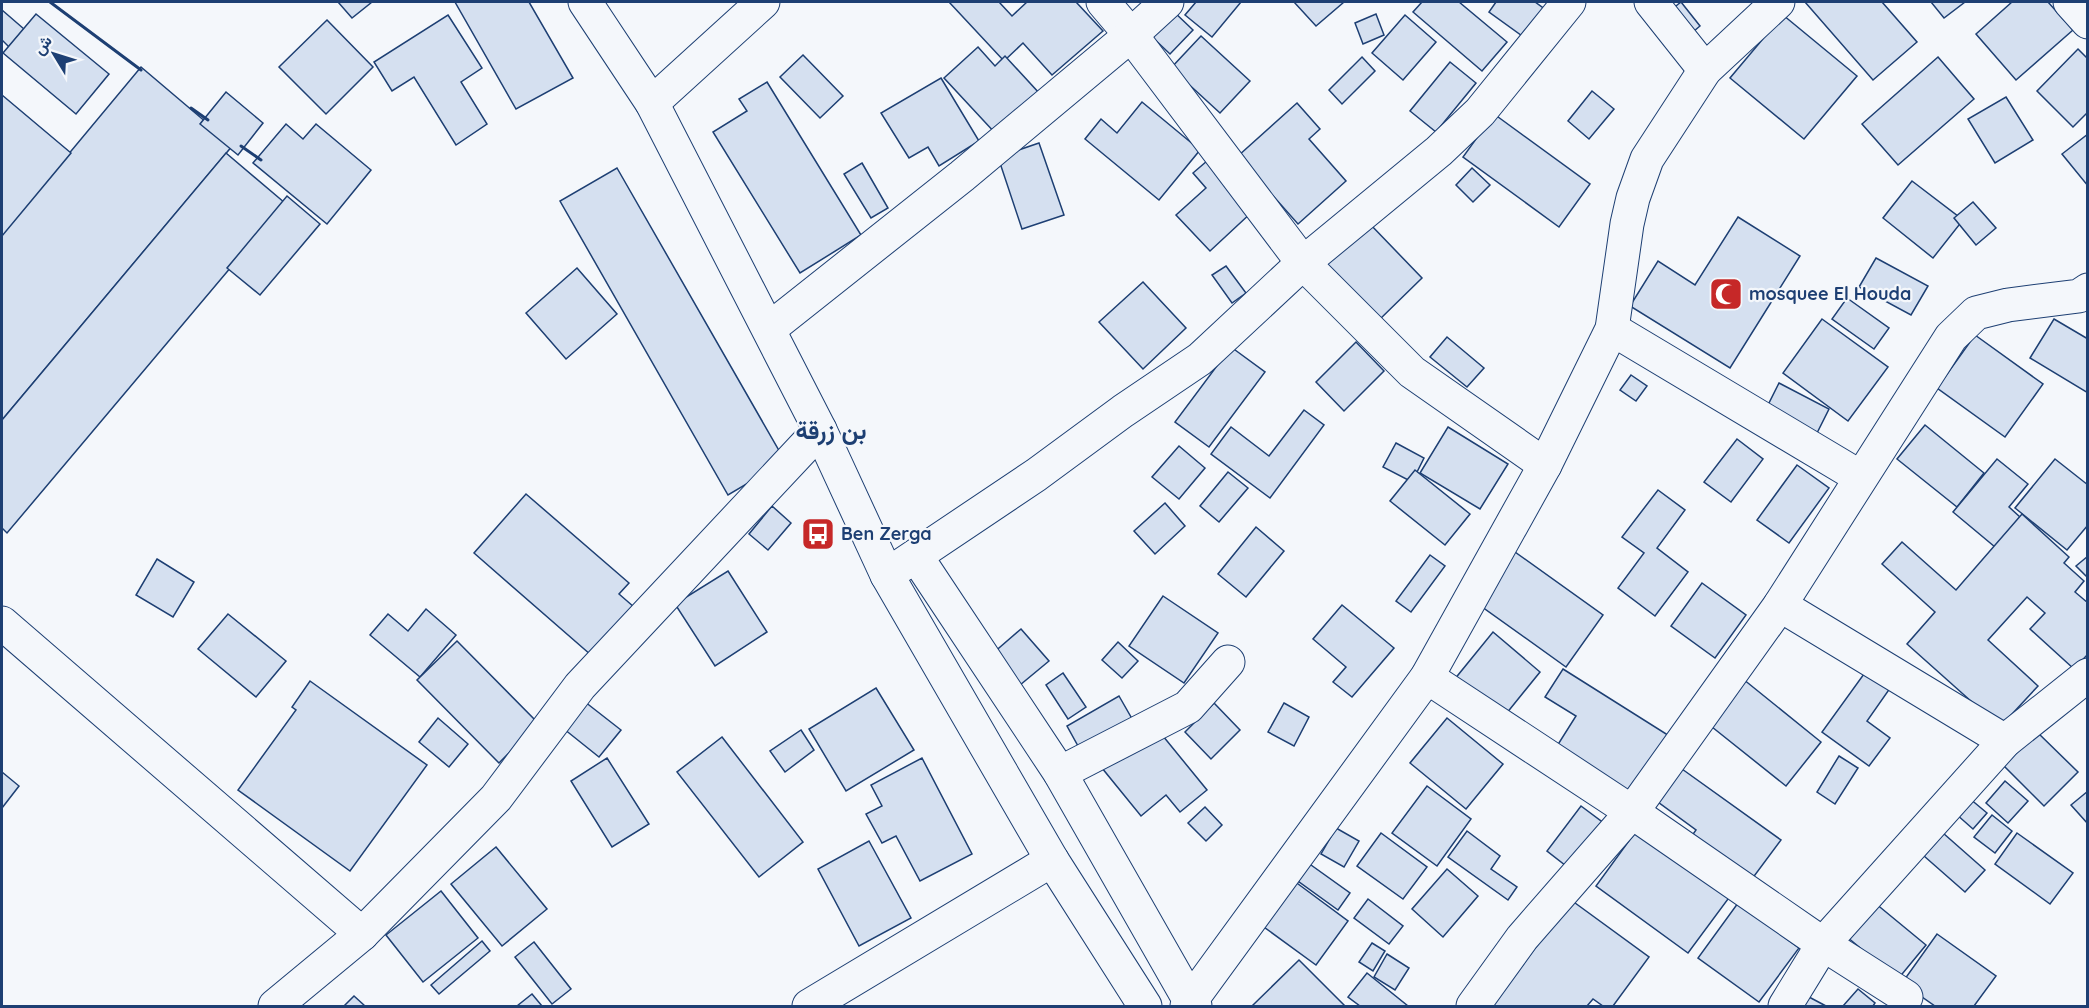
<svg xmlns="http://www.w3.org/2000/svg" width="2089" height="1008" viewBox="0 0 2089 1008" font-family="Quicksand,Vazirmatn,sans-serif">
<rect width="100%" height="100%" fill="#f4f7fb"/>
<g fill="#d5e0f0" stroke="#1d3f73" stroke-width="1.5">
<path d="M338 2H372L352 18Z"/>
<path d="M455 2H529L573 78 516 109Z"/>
<path d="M949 2H999L1012 16 1027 2H1076L1103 31 1052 75 1023 43 1004 61Z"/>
<path d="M1196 2H1241L1212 37 1185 15Z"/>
<path d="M1294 2H1344L1316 26Z"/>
<path d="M1422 2H1459L1507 42 1482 71 1413 12Z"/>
<path d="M1496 2H1535L1546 10 1525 38 1489 12Z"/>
<path d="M1681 2 1700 26 1687 37 1667 13Z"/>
<path d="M1805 2H1882L1917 42 1873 80Z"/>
<path d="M1931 2H1965L1944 18Z"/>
<path d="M2012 2H2048L2073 30 2016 80 1976 34Z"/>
<path d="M2 10 24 29 9 47 2 40Z"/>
<path d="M1172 10 1193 30 1170 54 1149 34Z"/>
<path d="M36 14 109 74 76 114 3 53Z"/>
<path d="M1376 14 1384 35 1363 44 1355 23Z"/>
<path d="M448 15 482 68 461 82 487 124 456 145 414 77 392 91 374 62Z"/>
<path d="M1405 15 1436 42 1403 80 1372 53Z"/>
<path d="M1783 15 1857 76 1804 139 1730 78Z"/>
<path d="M327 20 373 67 326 114 279 67Z"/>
<path d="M1201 36 1250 81 1220 113 1171 68Z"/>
<path d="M978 47 995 66 1005 56 1040 94 996 134 944 78Z"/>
<path d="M2078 49 2088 59V112L2073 127 2037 91Z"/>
<path d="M803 55 843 96 820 118 780 77Z"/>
<path d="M1362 57 1375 71 1342 104 1329 90Z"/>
<path d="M1938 57 1974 99 1898 165 1862 124Z"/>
<path d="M1450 62 1476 83 1436 132 1410 111Z"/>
<path d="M141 67 233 145 2 420V234Z"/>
<path d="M941 78 979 141 939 166 928 147 909 158 881 113Z"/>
<path d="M767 82 861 235 800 273 713 132 747 111 739 99Z"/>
<path d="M1592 91 1614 109 1589 139 1568 121Z"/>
<path d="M226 92 263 123 238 155 200 124Z"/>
<path d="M2 95 71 153 2 236Z"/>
<path d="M2006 97 2033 140 1995 163 1968 119Z"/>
<path d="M1142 102 1200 150 1159 200 1085 139 1101 119 1117 133Z"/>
<path d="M1297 103 1320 129 1309 139 1346 181 1298 224 1238 156Z"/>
<path d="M1494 114 1590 184 1559 227 1463 157Z"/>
<path d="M286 124 303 139 316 124 371 170 327 224 253 163Z"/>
<path d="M2088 134V186L2062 154Z"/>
<path d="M1039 143 1064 215 1022 229 998 157Z"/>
<path d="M226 153 285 203 7 533 2 528V420Z"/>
<path d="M1207 161 1253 211 1210 251 1176 215 1206 188 1193 173Z"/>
<path d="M862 163 888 208 871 218 844 174Z"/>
<path d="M617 168 785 461 728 495 560 201Z"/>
<path d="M1472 168 1490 185 1473 202 1456 185Z"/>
<path d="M1912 181 1963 220 1933 258 1883 218Z"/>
<path d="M287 196 320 224 260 295 227 268Z"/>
<path d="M1973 202 1996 228 1976 245 1954 218Z"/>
<path d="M1738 217 1800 256 1730 368 1630 306 1658 261 1695 285Z"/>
<path d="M1369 223 1422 278 1377 322 1324 267Z"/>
<path d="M1876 258 1928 286 1911 315 1859 287Z"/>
<path d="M1226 266 1246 293 1232 303 1212 275Z"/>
<path d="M577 268 617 314 566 359 526 313Z"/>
<path d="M1143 282 1186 328 1143 369 1099 322Z"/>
<path d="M1847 298 1889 328 1874 349 1832 319Z"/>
<path d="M1822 319 1888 367 1848 421 1783 373Z"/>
<path d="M2054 319 2088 339V393L2030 358Z"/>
<path d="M1975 335 2043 384 2005 437 1937 388Z"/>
<path d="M1447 337 1484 368 1467 387 1430 357Z"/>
<path d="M1356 342 1384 371 1344 411 1316 382Z"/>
<path d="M1231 347 1265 372 1209 447 1175 422Z"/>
<path d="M1631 375 1647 386 1636 401 1620 390Z"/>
<path d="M1779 383 1829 409 1816 435 1766 409Z"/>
<path d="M1304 410 1324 425 1270 498 1211 454 1231 427 1269 456Z"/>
<path d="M1925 425 1984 473 1957 507 1897 459Z"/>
<path d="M1448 427 1508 464 1480 509 1420 473Z"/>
<path d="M1737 439 1763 459 1731 502 1704 482Z"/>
<path d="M1396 443 1424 458 1412 482 1383 467Z"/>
<path d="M1179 446 1205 468 1179 499 1152 477Z"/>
<path d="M1997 459 2028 484 2009 507 2020 517 1995 547 1953 512Z"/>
<path d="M2055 459 2088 485V525L2067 550 2015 508Z"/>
<path d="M1797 465 1829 488 1789 543 1757 520Z"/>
<path d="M1415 470 1470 514 1445 545 1390 501Z"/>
<path d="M1228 472 1248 488 1219 522 1200 506Z"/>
<path d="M1658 490 1685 510 1657 548 1688 572 1655 616 1618 588 1644 553 1622 537Z"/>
<path d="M526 494 629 583 619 594 634 607 591 655 474 553Z"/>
<path d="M1165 503 1185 526 1155 554 1134 531Z"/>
<path d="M772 506 791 523 768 550 749 534Z"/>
<path d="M2022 514 2069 557 2064 563 2084 581 2075 592 2088 603V654L2074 669 2030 629 2045 613 2027 597 1988 640 2038 686 2000 727 1907 644 1935 612 1882 564 1902 542 1956 590Z"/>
<path d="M1256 527 1284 551 1246 597 1218 574Z"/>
<path d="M1508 547 1603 615 1566 667 1471 599Z"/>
<path d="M1430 555 1445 566 1411 612 1396 601Z"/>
<path d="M2088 556V578L2076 566Z"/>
<path d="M157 559 194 582 173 617 136 595Z"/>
<path d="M728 571 767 632 715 666 675 604Z"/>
<path d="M1702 583 1746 615 1715 658 1671 626Z"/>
<path d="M1163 596 1218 633 1184 683 1129 646Z"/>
<path d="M1342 605 1394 648 1352 697 1333 682 1346 667 1313 639Z"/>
<path d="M426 609 456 635 420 677 370 635 388 614 408 631Z"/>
<path d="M228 614 286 661 256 697 198 649Z"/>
<path d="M1021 629 1049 661 1020 685 992 654Z"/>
<path d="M1493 632 1540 672 1502 719 1454 680Z"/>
<path d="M457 641 538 723 499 763 417 680Z"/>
<path d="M1118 642 1138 661 1122 678 1102 660Z"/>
<path d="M1869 667 1893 684 1867 721 1890 738 1869 766 1822 732Z"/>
<path d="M1563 669 1671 737 1633 796 1557 746 1576 716 1545 697Z"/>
<path d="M1063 673 1086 707 1068 719 1046 685Z"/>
<path d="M1743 679 1821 742 1786 786 1707 723Z"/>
<path d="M310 681 427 765 350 871 238 790 296 710 292 707Z"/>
<path d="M876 688 914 750 846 791 809 729Z"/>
<path d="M1119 696 1135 724 1083 755 1067 726Z"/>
<path d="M580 698 621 730 599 757 559 725Z"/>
<path d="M1214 703 1240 730 1211 759 1185 732Z"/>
<path d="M1284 703 1309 717 1294 746 1268 732Z"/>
<path d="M438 718 468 744 449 767 419 742Z"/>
<path d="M1447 718 1503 764 1466 809 1410 763Z"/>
<path d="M1154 725 1207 790 1180 812 1166 795 1141 816 1102 768Z"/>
<path d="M801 730 814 750 785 772 770 751Z"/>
<path d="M2036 731 2078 772 2044 806 2002 764Z"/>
<path d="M722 737 803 842 759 877 677 772Z"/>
<path d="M1839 756 1858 768 1835 804 1817 792Z"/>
<path d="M607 758 649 824 612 847 571 781Z"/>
<path d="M922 758 972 854 920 881 896 836 882 843 866 814 882 806 871 785Z"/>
<path d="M1682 769 1781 840 1749 883 1689 840 1696 830 1658 802Z"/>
<path d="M2 772 19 786 2 808Z"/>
<path d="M2005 781 2028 801 2008 823 1986 803Z"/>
<path d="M1427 786 1471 819 1437 866 1392 833Z"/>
<path d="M2088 791V824L2071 805Z"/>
<path d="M1969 798 1987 813 1973 829 1956 814Z"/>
<path d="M1581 806 1605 824 1570 869 1547 851Z"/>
<path d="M1205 807 1222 825 1206 841 1188 823Z"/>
<path d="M1992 815 2012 831 1995 853 1974 837Z"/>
<path d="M1639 827 1731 895 1688 953 1596 886Z"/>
<path d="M1336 828 1359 841 1344 867 1321 854Z"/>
<path d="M1467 831 1500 856 1491 869 1517 887 1508 900 1448 857Z"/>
<path d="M1381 833 1427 867 1403 899 1357 866Z"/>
<path d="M1943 833 1985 870 1965 892 1924 856Z"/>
<path d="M2017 833 2073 873 2050 904 1995 864Z"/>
<path d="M869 841 911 918 859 946 818 869Z"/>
<path d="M496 847 547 909 502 946 451 884Z"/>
<path d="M1304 860 1350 893 1338 910 1291 876Z"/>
<path d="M1447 869 1478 896 1443 937 1412 909Z"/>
<path d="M1290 878 1348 921 1316 965 1257 922Z"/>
<path d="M441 891 478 938 423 982 386 935Z"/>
<path d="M1368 899 1403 926 1389 944 1354 918Z"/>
<path d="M1571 900 1649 957 1613 1006H1603L1593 999 1587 1006H1492Z"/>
<path d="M1738 903 1799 948 1759 1002 1698 958Z"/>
<path d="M1875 903 1926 945 1898 979 1847 937Z"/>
<path d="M1937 934 1996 976 1974 1006H1935L1902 983Z"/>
<path d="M482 941 490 951 439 994 431 985Z"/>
<path d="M534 942 571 989 552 1004 515 957Z"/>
<path d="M1372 943 1385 951 1373 971 1359 962Z"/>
<path d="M1387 954 1409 968 1395 990 1374 977Z"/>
<path d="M1299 960 1345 1006H1252Z"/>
<path d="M1367 973 1408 1006H1360L1348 997Z"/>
<path d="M1858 989 1875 1003 1873 1006H1843Z"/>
<path d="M532 994 542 1006H517Z"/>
<path d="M354 996 365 1006H344Z"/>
<path d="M1809 997 1826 1006H1803Z"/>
</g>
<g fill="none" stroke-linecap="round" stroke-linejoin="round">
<g stroke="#1d3f73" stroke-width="35">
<g id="street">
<path d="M1103 2 1131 35 1303 263 1412 372 1545 465"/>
<path d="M1651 2 1705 70"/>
<path d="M2070 2 2088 22"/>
<path d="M652 103 763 2"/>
<path d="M769 329 962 176 1131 35 1167 2"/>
<path d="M1612 329 1860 477"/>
<path d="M916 556 1060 773 1190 1001 1195 1006"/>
<path d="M887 575 1036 475 1123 411 1200 359 1303 263 1439 151 1480 112 1569 2"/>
<path d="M1780 605 2005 741"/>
<path d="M2 623 362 934"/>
<path d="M1427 677 1632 812 1823 944 1906 997"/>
<path d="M1060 773 1188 707 1228 662"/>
<path d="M275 1006 362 934 496 798 580 686 820 430"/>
<path d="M809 1006 1052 860"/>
<path d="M1187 1006 1427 677 1545 465 1612 329 1627 224 1633 198 1647 159 1705 70 1778 2"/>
<path d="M1473 1006 1522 938 1632 812 1780 605 1951 337 1976 313 2008 305 2079 296 2088 290"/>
<path d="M1785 1006 1823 944 2005 741 2088 675"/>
</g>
</g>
<g stroke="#1d3f73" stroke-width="35">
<path id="secondary" d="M585 2 652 103 820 430 887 575 1052 860 1145 1006"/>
</g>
<use href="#street" stroke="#f4f7fb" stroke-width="33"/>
<use href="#secondary" stroke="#f4f7fb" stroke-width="33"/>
<g stroke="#1d3f73" stroke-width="3">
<path d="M50 2 141 70"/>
<path d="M191 108 208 120"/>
<path d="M241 146 261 160"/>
</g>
</g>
<defs>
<g id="mosque-square" transform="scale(1.725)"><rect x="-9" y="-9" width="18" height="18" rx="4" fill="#c62828" stroke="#f4f7fb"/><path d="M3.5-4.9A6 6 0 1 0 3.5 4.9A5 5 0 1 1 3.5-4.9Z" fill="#fff"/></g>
<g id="bus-square" transform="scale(1.725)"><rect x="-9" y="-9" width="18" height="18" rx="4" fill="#c62828" stroke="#f4f7fb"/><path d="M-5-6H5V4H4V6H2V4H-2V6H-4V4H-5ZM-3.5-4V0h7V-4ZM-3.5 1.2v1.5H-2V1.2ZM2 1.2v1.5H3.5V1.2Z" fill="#fff"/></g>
</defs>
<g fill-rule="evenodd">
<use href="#mosque-square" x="1726" y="294"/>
<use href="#bus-square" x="818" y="534"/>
</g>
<g text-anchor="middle" stroke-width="4.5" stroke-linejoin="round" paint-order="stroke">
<g font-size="18" font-weight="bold" fill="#1d3f73" stroke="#f4f7fb" text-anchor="start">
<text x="1749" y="300">mosquee El Houda</text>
<text x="841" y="540">Ben Zerga</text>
</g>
<g font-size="24" font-weight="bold" fill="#1d3f73" stroke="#f4f7fb">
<text x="831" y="439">بن زرقة</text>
</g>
</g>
<rect width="2089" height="1008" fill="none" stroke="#1d3f73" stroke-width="6"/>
<g transform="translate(54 54) rotate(308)" stroke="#f4f7fb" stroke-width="4.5" paint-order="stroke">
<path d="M0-4.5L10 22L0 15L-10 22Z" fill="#1d3f73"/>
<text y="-9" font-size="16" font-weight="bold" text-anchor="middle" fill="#1d3f73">ش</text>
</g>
</svg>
